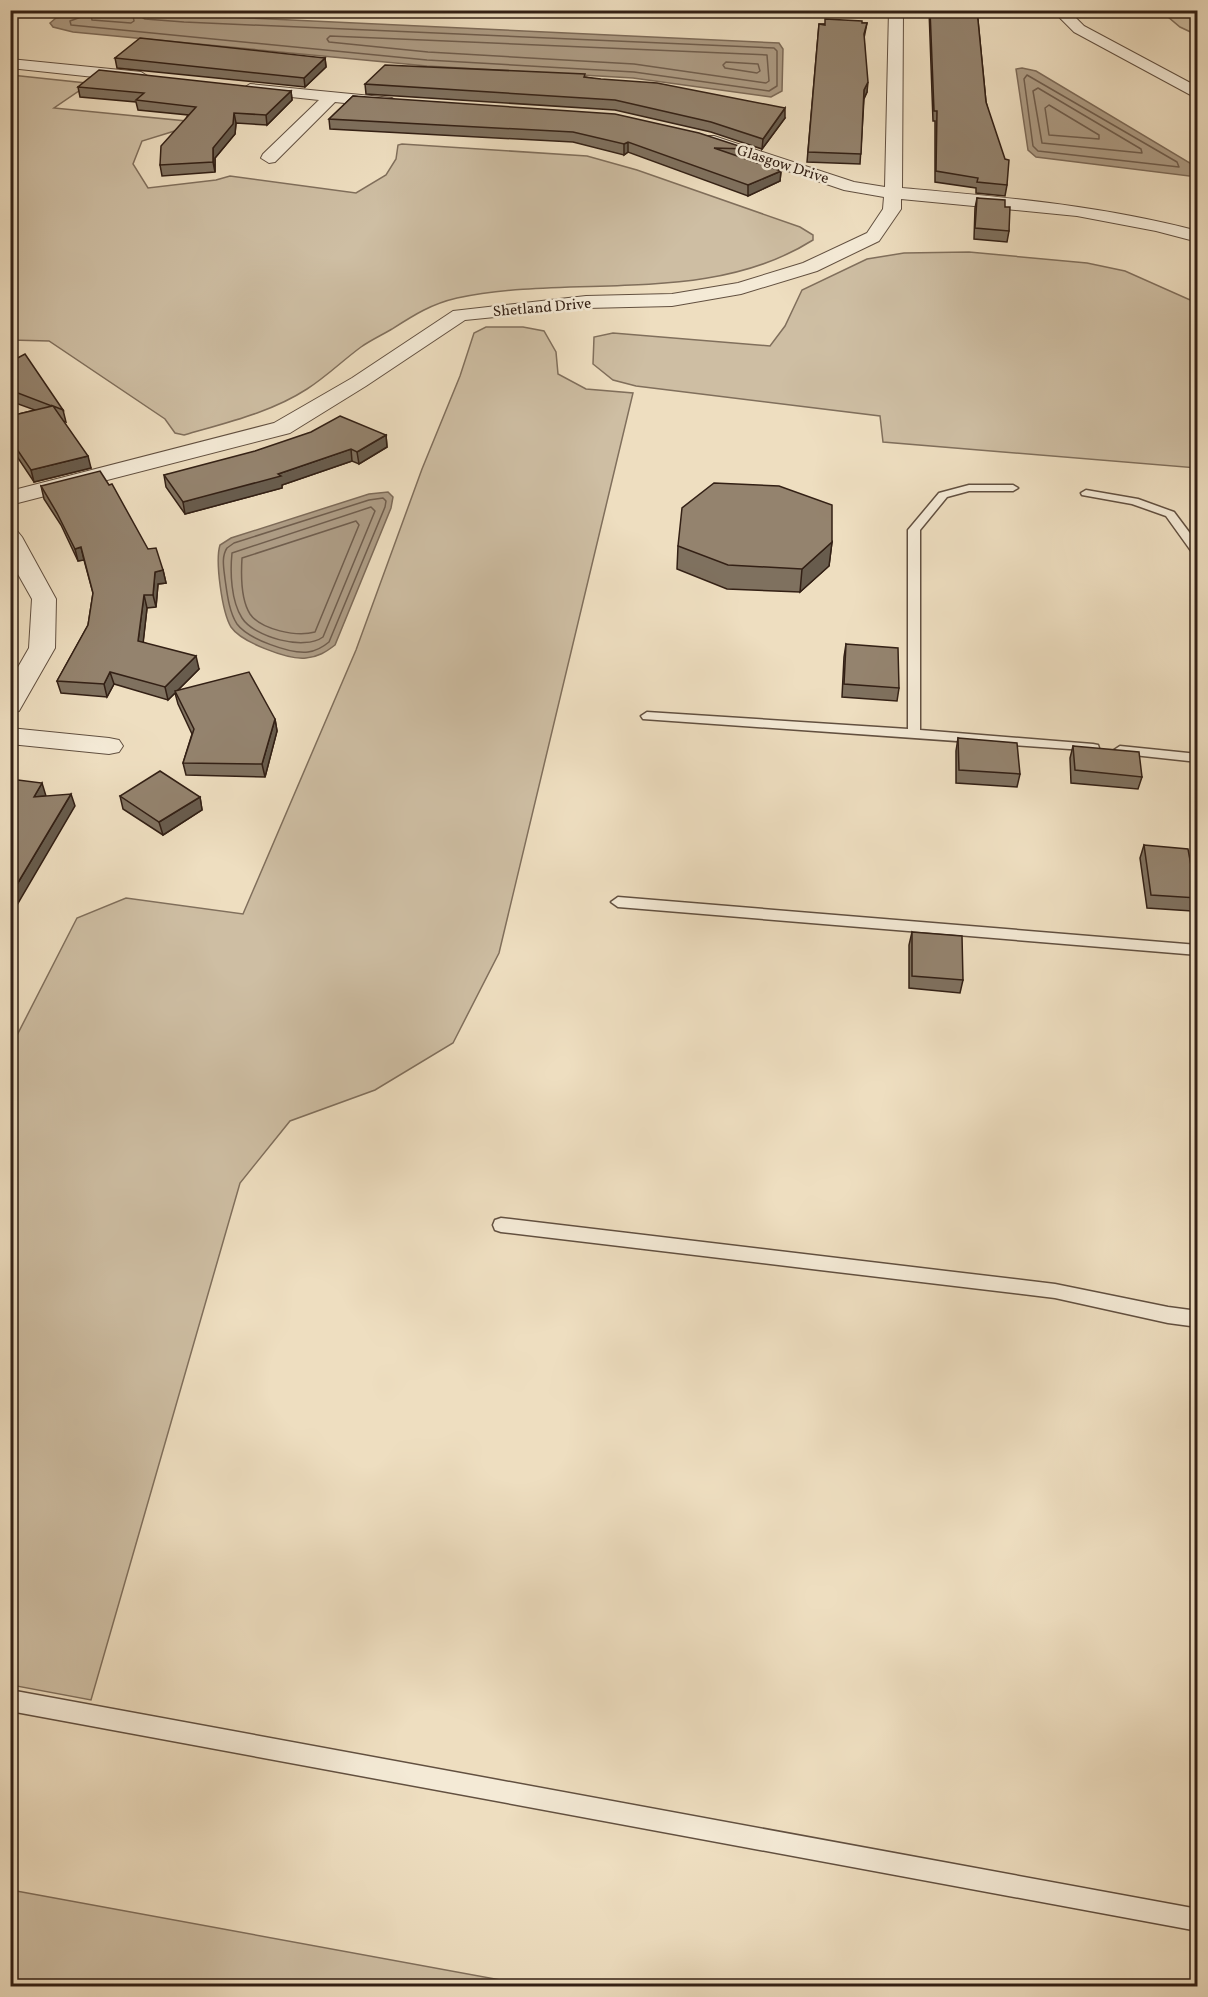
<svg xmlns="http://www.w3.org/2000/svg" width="1208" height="1997" viewBox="0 0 1208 1997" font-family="Vollkorn,serif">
<rect width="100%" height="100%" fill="#eedec0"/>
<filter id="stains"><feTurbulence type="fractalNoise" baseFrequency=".00333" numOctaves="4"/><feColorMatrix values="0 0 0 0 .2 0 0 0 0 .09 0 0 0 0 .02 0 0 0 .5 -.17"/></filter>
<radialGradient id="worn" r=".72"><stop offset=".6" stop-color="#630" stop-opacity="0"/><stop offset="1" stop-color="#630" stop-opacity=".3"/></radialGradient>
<g fill="#cebea3" stroke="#806f5c" stroke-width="1.5">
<path d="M1161 11H1197V35L1180 27Z"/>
<path d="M11 75 86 83V86L54 108 186 121 181 129 142 141 133 164 148 188 216 180 230 176 356 193 386 175 396 159 398 145 402 144 587 156 637 170 800 227 813 235V240C707 307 574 273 457 298 431 304 414 315 392 329 382 335 371 340 361 347 342 361 326 377 307 389 270 413 225 423 184 435L175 433 165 419 49 341 11 340Z"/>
<path d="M969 252 1087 263 1125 271 1197 303V468L883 442 880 416 636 386 613 380 593 364 594 337 613 333 770 346 785 326 802 290 867 259 904 253Z"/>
<path d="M486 327H523L544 331 556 352 558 374 586 389 633 393 499 953 453 1043 375 1090 290 1121 240 1183 91 1700 11 1685V1047L77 918 126 898 243 914 356 650 422 469 460 376 474 333Z"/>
<path d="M10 1890H11L533 1986H11Z"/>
</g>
<g fill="#ae9d86" stroke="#7d6b59" stroke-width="1.5">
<path d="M101 11 779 43 783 49 782 91 771 97 633 78 427 66 73 32 53 27 50 23 56 18Z"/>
<path d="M1022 68 1036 71 1195 166 1197 168V177L1036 157 1028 150 1016 69Z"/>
<path d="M388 492 393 497 391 508 335 645C326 652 318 657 306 658 288 660 241 642 231 627 222 612 215 561 220 545L231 538 369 494Z"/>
</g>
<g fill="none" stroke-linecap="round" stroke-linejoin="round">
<g stroke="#705e4e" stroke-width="1.5">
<path d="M83 10 81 17 70 21 71 25 427 60 634 72 769 91 777 86V51L774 48 184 22 145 19 140 16 139 10"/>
<path d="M90 10 92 20 131 23 134 21 132 10"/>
<path d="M330 36 767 55 769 81 766 83 634 64 428 52 329 42 327 39Z"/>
<path d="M726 62 758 64 760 71 757 73 725 68 723 65Z"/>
<path d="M1027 75 1177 162 1179 167 1038 151 1033 146 1024 79Z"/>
<path d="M1038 88 1141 149 1142 153 1042 143 1033 91Z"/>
<path d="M1049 105 1099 135V139L1049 135 1045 108Z"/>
<path d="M383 498 386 501 385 507 329 642C323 647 316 651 308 652 290 654 248 639 237 624 229 612 227 593 225 579 224 569 221 557 227 548L234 543 369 500Z"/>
<path d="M371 507 375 511 323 637C304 651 254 637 242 618 231 601 230 572 232 553Z"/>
<path d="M356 521 359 525 315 632C297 637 261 630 250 614 241 600 241 574 242 558Z"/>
</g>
<g stroke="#625040" stroke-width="3">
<g id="lane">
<path d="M969 485H1013L1018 488 1013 491H969L947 497 920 530V730L1093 744 1098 745 1099 748 1098 751 643 719 641 716 647 712 908 729V530L939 493Z"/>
<path d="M1086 490 1138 499 1174 512 1198 544V556L1194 555 1166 516 1132 504 1082 495 1081 493Z"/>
<path d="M1120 746 1198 754V762L1115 753 1114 750Z"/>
<path d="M618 897 1198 945V955L618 907 611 902Z"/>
<path d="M501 1218 1055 1284 1168 1307 1198 1311V1327L1168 1323 1055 1298 501 1232 495 1230 493 1225 495 1220Z"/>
<path d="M10 1690 1198 1909V1931L10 1711Z"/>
</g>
</g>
<g stroke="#625040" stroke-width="2">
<g id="street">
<path d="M889 10H903L902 188C1002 197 1100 205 1198 231V242L1156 231 1077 216 901 199V209L879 241 817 271 741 294 672 306 586 308 465 320 366 386 290 433 10 505V491L274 423 352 378 453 311 586 296 672 294 738 283 803 263 867 233 883 209 884 197 844 190 702 142 700 139 702 136H714L854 182 885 187Z"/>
<path d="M1052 10H1068L1084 26 1198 87V99L1074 32Z"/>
<path d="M10 59 141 72 149 77 141 82 10 68Z"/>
<path d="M250 84 392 98 400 103 392 108 335 102 275 162 269 163 261 158 263 154 319 100 245 92 242 89Z"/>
<path d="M10 530 18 532 22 537 56 599 55 648 19 711 10 713V681L29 648 32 599 10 560Z"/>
<path d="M10 728 109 738 119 740 123 746 119 752 109 754 10 744Z"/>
</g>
</g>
<use href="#lane" fill="#f4ead6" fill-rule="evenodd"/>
<use href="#street" fill="#f4ead6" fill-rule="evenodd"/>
</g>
<g fill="#7f715f" stroke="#332015" stroke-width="1.5">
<path d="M530 10H578L538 16Z"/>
<path d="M929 10H977L986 102 1007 185 1005 196 976 193V188L935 182V121H933Z"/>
<path d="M862 23H867L864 38 867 92 864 99 860 164 807 162 819 24Z"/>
<path d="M115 58H325L326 67 305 87 117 68Z"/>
<path d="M585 77 785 118 762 149 711 132 615 110 366 94 365 84Z"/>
<path d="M78 87 291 91 292 100 267 125 236 123 235 134 215 158V172L162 176 160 165 188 115 138 110 136 102 80 97Z"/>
<path d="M353 96 748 149V159L781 171 780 181 748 196 628 152 624 155 573 142 330 129 329 119Z"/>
<path d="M977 198 1005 207 1009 231 1007 242 974 239 975 208Z"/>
<path d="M10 362 63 410 66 422 63 421 91 468 34 482 10 446V416L35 410 10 401Z"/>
<path d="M386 435 387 447 359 464 352 461 282 485V488L185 514 166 487 164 475Z"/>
<path d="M41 486 148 549 163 570 166 583 158 584 156 607 147 608 143 642 199 669 177 691 275 719 277 731 265 777 186 775 183 763 192 734 178 704 175 693 168 700 114 684 107 697 61 693 57 681 88 625 93 593 84 560 78 561 61 525 44 499Z"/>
<path d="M832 542 829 566 800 592 727 589 677 569 678 546Z"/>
<path d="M846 644 899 688 897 701 842 697 844 657Z"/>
<path d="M958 738 1020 774 1017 787 956 783V751Z"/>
<path d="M1073 746 1142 777 1138 789 1071 783 1070 758Z"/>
<path d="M120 796 200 797 202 810 163 835 123 809Z"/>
<path d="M1144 845 1197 898 1192 911 1147 908 1140 858Z"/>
<path d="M912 932 963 980 960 993 909 988V945Z"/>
</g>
<g fill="#685c4d" stroke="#332015" stroke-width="1.5">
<path d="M537 10H578L538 16Z"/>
<path d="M325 58 326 67 305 87 304 78Z"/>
<path d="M868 82 867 92 863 100 864 90Z"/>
<path d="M291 91 292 100 267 125 266 115Z"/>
<path d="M785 108V118L762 149 763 139Z"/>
<path d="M234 113 236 123 235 134 215 158V172L213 162V148Z"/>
<path d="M628 142V152L624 155V144Z"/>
<path d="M781 171 780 181 748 196V185Z"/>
<path d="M386 435 387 447 359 464 357 452Z"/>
<path d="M351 449 352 461 282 485V488L185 514 183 502 278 474Z"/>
<path d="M88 456 91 468 34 482 31 470Z"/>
<path d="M832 542 829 566 800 592 802 569Z"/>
<path d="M81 547 84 560 78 561 75 549Z"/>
<path d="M163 570 166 583 158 584 156 607 153 595 155 572Z"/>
<path d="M144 595 147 608 142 653 138 641Z"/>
<path d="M196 656 199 669 168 700 165 687Z"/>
<path d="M110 672 114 684 107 697 104 684Z"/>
<path d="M275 719 277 731 265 777 262 764Z"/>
<path d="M42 783 46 796 34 797Z"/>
<path d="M71 794 75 806 10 917V896Z"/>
<path d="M200 797 202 810 163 835 159 822Z"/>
</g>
<g fill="#94836e" stroke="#332015" stroke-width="1.5">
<path d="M930 10H977L986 102 1005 159 1009 160 1007 185 977 182 978 178 936 171 937 111H934Z"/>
<path d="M825 19 862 21V23H867L864 34 868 82 864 90 861 154 808 152 819 24 825 25Z"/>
<path d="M140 38 325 58 304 78 115 58Z"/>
<path d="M385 65 585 74 584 77 601 79 657 83 785 108 763 139 711 122 615 100 365 84Z"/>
<path d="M99 70 291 91 266 115 234 113 233 124 213 148V162L160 165 161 146 196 107 136 100 144 93 78 87Z"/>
<path d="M353 96 615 114 699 133 748 149 714 148 781 171 748 185 628 142 624 144 573 132 329 119Z"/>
<path d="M977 198 1005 200V207H1010L1009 231 975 228Z"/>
<path d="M25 354 63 410 53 406 88 456 31 470 10 439V416L52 406 10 390V362Z"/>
<path d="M340 416 386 435 357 452 351 449 278 474 281 476 183 502 164 475 255 451 311 432Z"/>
<path d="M100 471 109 485 112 484 148 549 156 548 163 570 155 572 153 595H144L138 641 196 656 165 687 110 672 104 684 57 681 88 625 93 593 81 547 75 549 57 513 41 486Z"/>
<path d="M714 483 779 486 832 505V542L802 569 728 565 678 546 682 508Z"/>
<path d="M846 644 898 648 899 688 844 684Z"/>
<path d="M249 672 275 719 262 764 183 763 194 729 175 691Z"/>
<path d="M958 738 1017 743 1020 774 959 770Z"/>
<path d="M1073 746 1139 752 1142 777 1075 770Z"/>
<path d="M160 771 200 797 159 822 120 796Z"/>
<path d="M10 779 42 783 34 797 71 794 10 896Z"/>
<path d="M1144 845 1188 849 1197 898 1151 895Z"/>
<path d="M912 932 962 936 963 980 912 976Z"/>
</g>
<g text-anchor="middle" stroke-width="5" stroke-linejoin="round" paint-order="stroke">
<g font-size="15" fill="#332015" stroke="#f4ead6">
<text transform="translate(783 164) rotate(18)" y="5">Glasgow Drive</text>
<text transform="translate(542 307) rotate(-5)" y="5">Shetland Drive</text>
</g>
</g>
<rect width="1208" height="1997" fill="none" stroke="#eedec0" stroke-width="36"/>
<rect x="12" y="12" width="1184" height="1973" fill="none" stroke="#332015" stroke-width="3"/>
<rect x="18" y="18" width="1172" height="1961" fill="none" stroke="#332015" stroke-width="1.5"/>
<rect width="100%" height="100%" filter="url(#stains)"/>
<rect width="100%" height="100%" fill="url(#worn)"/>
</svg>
